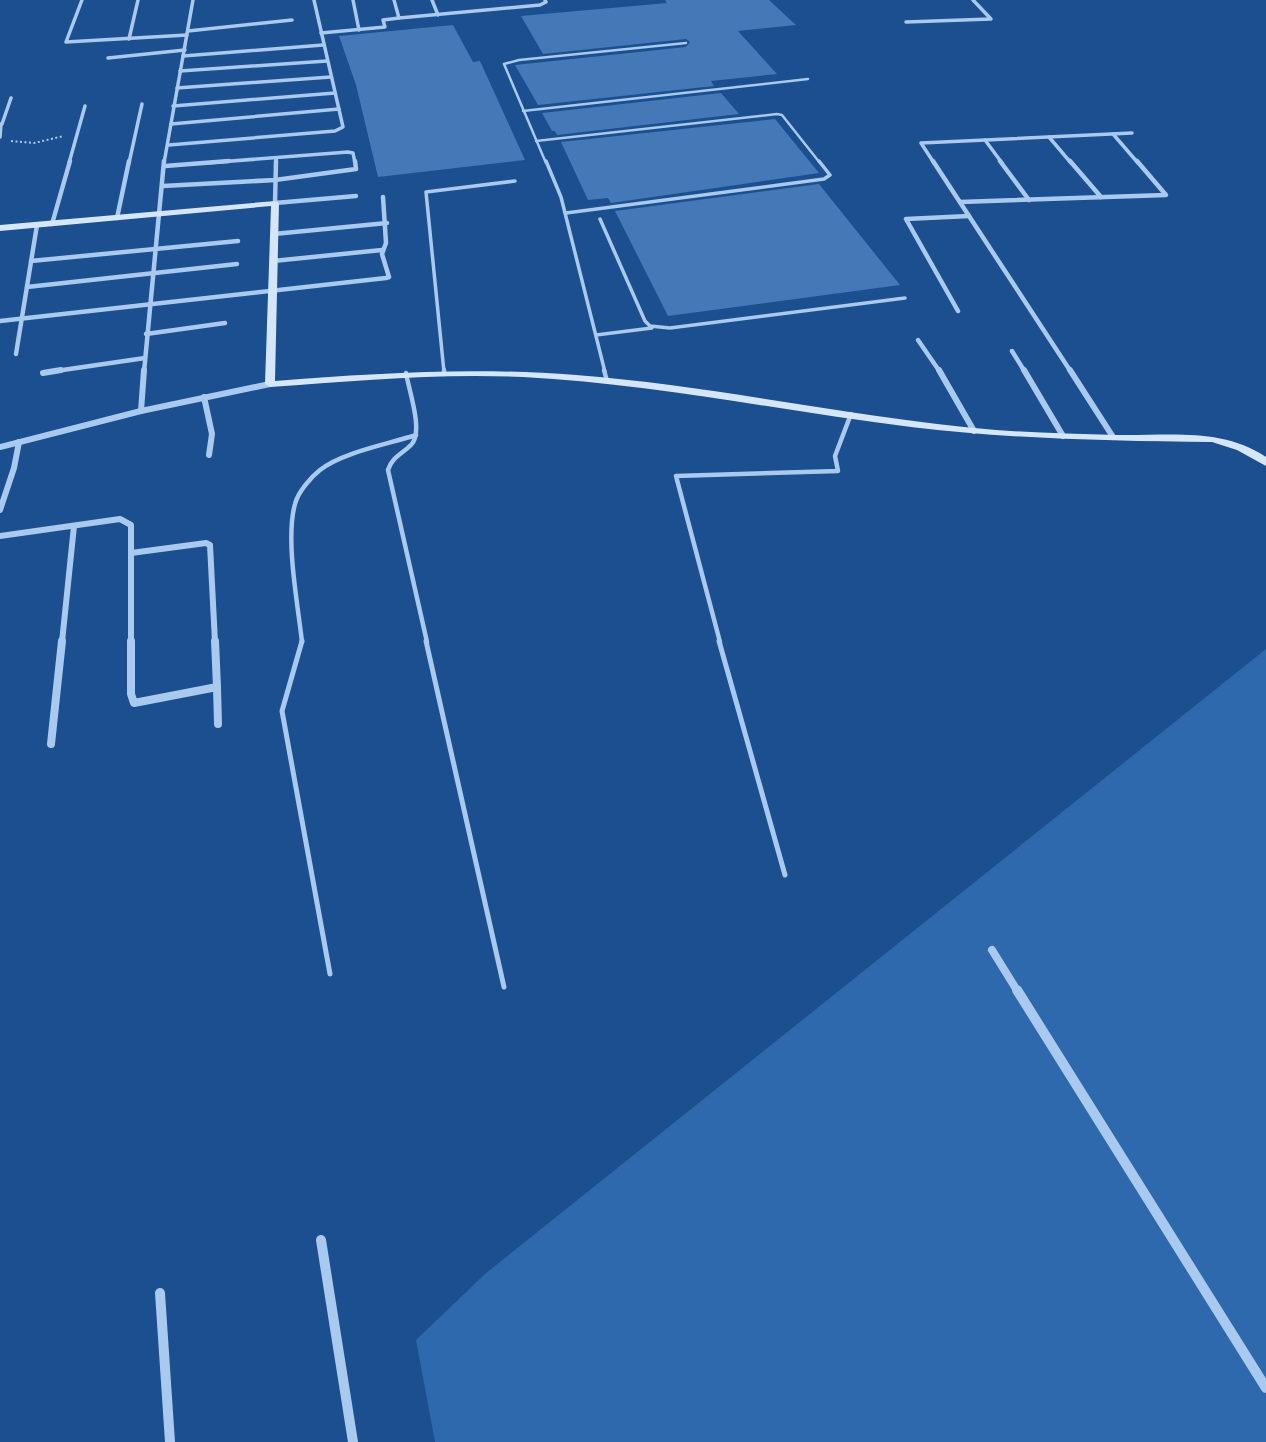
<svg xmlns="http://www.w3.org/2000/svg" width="1266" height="1442" viewBox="0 0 1266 1442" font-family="'Exo 2',sans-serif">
<rect width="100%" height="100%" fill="#1b4f8f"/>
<path fill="#2e69ad" d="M1266 649V1442H435L416 1340 485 1274Z"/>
<g fill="#4478b7">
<path d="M665 0H769L796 25 738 31 777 74 711 81 714 86 538 105 515 65 686 47 690 42 686 39 543 54 521 16 667 3Z"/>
<path d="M453 25 473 62 480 61 525 160 378 177 356 85 339 36Z"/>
<path d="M721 93 739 114 557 135 555 131H552L542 113Z"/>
<path d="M775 119 819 173 611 203 608 198 588 200 561 142Z"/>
<path d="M819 184 900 285 668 316 615 211Z"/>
</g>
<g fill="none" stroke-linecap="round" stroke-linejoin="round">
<path stroke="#a9c9ee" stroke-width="2" stroke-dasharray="2 2.5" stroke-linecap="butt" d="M11 141 34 143 64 136"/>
<g stroke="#a9c9ee" stroke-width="2.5">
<path d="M523 111 808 79"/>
<path d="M536 141 777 114 782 115 820 163"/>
<path d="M546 163 504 64 519 60 686 43"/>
</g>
<g stroke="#a9c9ee" stroke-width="3.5">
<path d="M546 161 561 197 605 372"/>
<path d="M566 213 824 179 830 175 819 161"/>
<path d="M600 219 645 321 650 326 670 328 905 298"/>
<path d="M596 335 652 328"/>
<path d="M444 372 426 192 515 181"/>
</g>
<g stroke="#a9c9ee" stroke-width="4.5">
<path d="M444 370V374"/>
<path d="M604 370 607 381"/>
<path d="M406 373C409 391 424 432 411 445 402 454 392 457 388 470L427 642"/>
<path d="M302 642C298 605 285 539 295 504 298 492 311 477 320 470 343 452 389 444 416 435"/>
<path d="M720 642 676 476 838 471 835 456 851 414"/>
</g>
<g stroke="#a9c9ee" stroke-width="5">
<path d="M302 641 282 711 330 974"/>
<path d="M426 641 504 987"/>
<path d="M719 641 785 875"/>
</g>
<g stroke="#a9c9ee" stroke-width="3.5">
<path d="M82 0 66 42 187 35"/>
<path d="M353 0 359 30"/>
<path d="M394 0 399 18 540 5 546 2 545 0"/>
<path d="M432 0 438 15"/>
<path d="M906 22 991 19 973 0"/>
<path d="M188 31 292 20"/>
<path d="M321 33 385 27 383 20 399 18"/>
<path d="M129 39 138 0"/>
<path d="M183 56 323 45"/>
<path d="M108 58 185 50"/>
<path d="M180 71 327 61"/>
<path d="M177 88 331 77"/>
<path d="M173 106 335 93"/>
<path d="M2 124 11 98"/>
<path d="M171 124 339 109"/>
<path d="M1113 134 1138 163"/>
<path d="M0 137 1 124"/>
<path d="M1049 137 1071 163"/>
<path d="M985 140 1002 163"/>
<path d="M169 145 335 131 343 127 314 0"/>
<path d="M69 163 85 106"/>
<path d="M129 163 142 104"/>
<path d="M164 163 193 0"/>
<path d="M206 163 348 152 353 153 355 163"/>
<path d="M276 163V159"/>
<path d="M934 163 921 143 1132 133"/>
</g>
<g stroke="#a9c9ee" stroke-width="4.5">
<path d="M276 161 275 203 356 196"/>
<path d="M933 161 1071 372"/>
<path d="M1000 161 1029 200"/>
<path d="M1070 161 1101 197"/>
<path d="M165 166 229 161"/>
<path d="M163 186 275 180 356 169 355 161"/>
<path d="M960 202 1166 195 1137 161"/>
<path d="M117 218 129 161"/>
<path d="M52 224 70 161"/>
<path d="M274 234 387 223"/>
<path d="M31 261 238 241"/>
<path d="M273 261 382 250"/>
<path d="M27 287 237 264"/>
<path d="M958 311 906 219 969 216"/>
<path d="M0 321 386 278 389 277 382 254 386 243 383 197"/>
<path d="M146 334 225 323"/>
<path d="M918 340 940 372"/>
<path d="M1012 351 1025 372"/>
<path d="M16 354 37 225"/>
<path d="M49 372 145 358"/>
<path d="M144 372 164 161"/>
</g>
<g stroke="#a9c9ee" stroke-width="6">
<path d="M939 370 974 431"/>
<path d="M1024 370 1063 436"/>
<path d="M1070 370 1113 437"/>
<path d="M43 373 61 370"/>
<path d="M204 397 212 434 209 455"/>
<path d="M141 411 144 370"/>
<path d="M0 447 141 411 270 384"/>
<path d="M0 510 14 468 19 442"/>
<path d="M0 536 120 519 131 525V642"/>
<path d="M131 553 206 543 210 545 215 642"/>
<path d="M62 642 74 526"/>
</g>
<g stroke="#a9c9ee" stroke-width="8">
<path d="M131 641V694L134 703 217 687 218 724"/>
<path d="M215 641 217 687"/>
<path d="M51 744 62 641"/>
<path d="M992 950 1018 992"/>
</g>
<g stroke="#a9c9ee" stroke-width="10">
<path d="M1017 990 1266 1388"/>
<path d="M321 1240 353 1442"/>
<path d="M160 1293 170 1442"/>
</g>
<path fill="#d6e6fa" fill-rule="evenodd" d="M275 201 279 203 275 381C376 373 475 367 576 375 717 386 855 418 996 430 1036 433 1077 434 1117 435 1167 436 1222 427 1266 457V466L1237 450 1212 442C1111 441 1011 439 911 427 782 411 654 384 523 377 439 373 354 381 270 387L265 384 271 206 0 231V225Z"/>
</g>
</svg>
